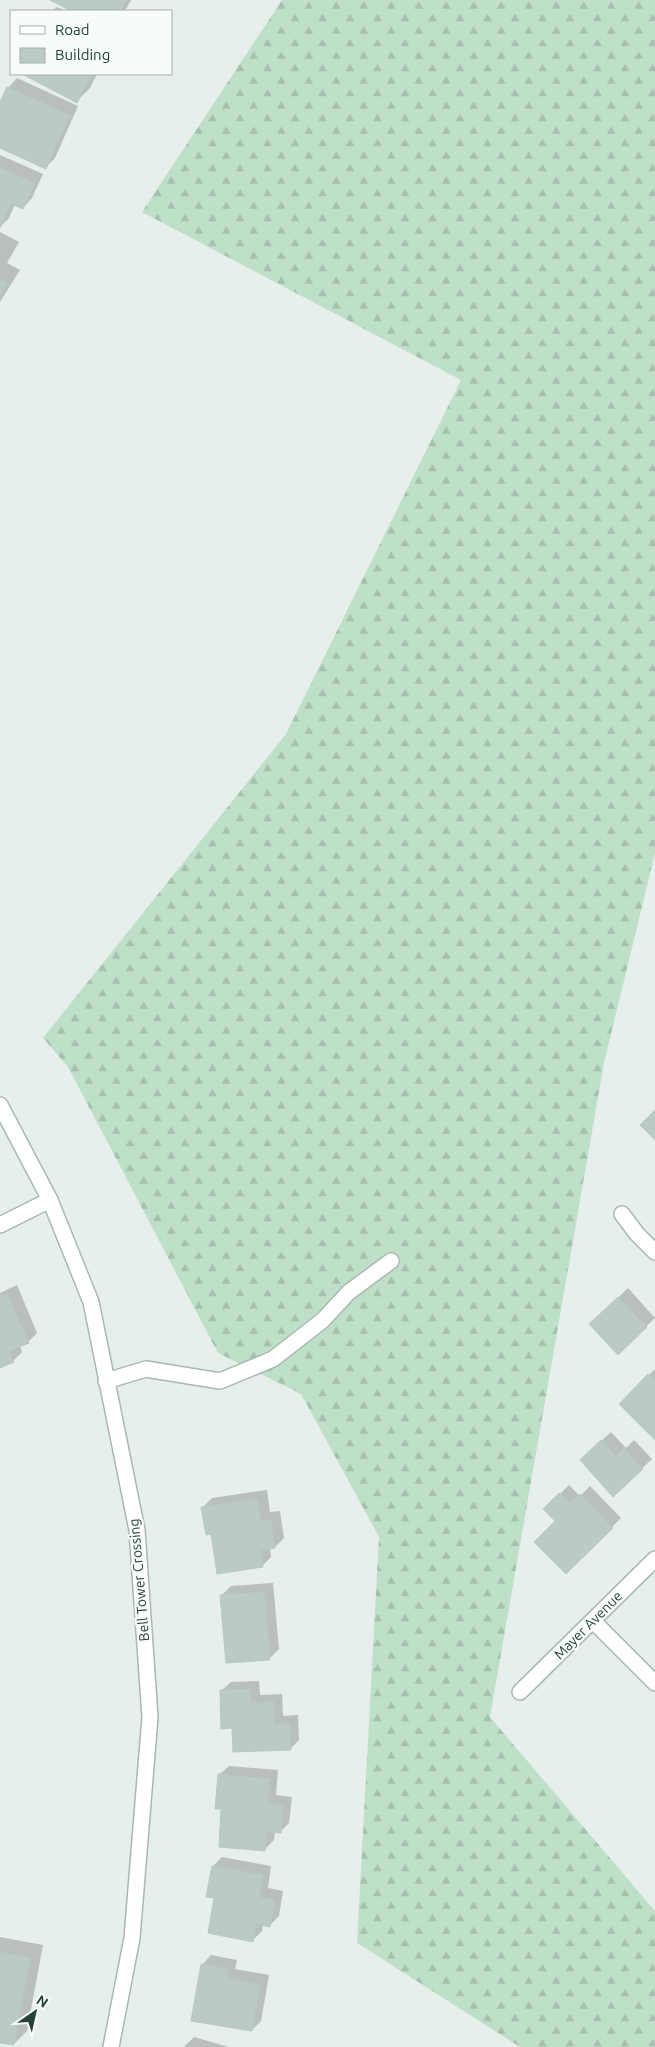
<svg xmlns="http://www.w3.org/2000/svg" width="655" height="2047" viewBox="0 0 655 2047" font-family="Ubuntu,sans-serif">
<defs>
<pattern id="forest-firs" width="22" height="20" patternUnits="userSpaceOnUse" patternTransform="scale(1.25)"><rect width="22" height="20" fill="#bfe0c8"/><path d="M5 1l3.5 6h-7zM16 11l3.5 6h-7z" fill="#a4c1ad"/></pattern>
</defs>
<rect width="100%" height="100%" fill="#e6efeb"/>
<path fill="url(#forest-firs)" d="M282 0H655V853L604 1063 490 1717 655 1911V2047H520L357 1943 379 1537 301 1394 218 1353 68 1067 43 1038 286 734 461 380 142 212Z"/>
<g fill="#0003">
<path d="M53 0H131L125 11H73Z"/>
<path d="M57 7 66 11H52Z"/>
<path d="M24 74H97L90 88 77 101Z"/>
<path d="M17 78 78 106 55 158 46 167 0 146V105L8 88Z"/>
<path d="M0 155 43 174 32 198 23 208 15 204 9 218 0 227Z"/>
<path d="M0 232 19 242 7 263 20 270 0 302Z"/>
<path d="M17 1285 37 1333 28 1342 20 1346 22 1352 13 1361 0 1366V1293Z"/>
<path d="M628 1288 655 1318 618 1353 591 1324Z"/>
<path d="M655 1369V1439L621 1404Z"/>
<path d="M611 1432 626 1448 634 1440 652 1459 614 1495 590 1451Z"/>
<path d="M569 1485 580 1496 590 1486 621 1518 566 1573 557 1521 545 1509Z"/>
<path d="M267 1490 270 1512 280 1511 284 1538 275 1547 270 1548 271 1557 262 1566 212 1533 203 1507 212 1498Z"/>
<path d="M273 1583 279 1649 270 1658 221 1596 231 1586Z"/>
<path d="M259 1681 260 1695 282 1694 283 1716 298 1715 299 1740 290 1749 221 1691 231 1682Z"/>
<path d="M229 1766 278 1770 276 1795 292 1797 289 1823 280 1832H275L274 1840 265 1849 223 1808 219 1775Z"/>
<path d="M222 1857 271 1866 268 1888 283 1891 279 1916 270 1925 263 1924 262 1931 253 1940 216 1897 213 1866Z"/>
<path d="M0 1937 43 1945 27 2031 14 2044 0 2041Z"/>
<path d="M211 1955 237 1960 235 1969 269 1975 261 2021 252 2030 202 1965Z"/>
<path d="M194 2037 229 2047H184Z"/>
</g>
<g fill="#bbcac4" stroke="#b8c9c2">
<path d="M50 0H126L120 11H71Z"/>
<path d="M22 74H92L77 103Z"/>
<path d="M7 87 70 115 46 169 0 148V102Z"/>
<path d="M0 168 35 183 23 209 11 204 0 228Z"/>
<path d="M0 279 7 283 0 297Z"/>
<path d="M655 1110V1140L640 1125Z"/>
<path d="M7 1294 29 1343 9 1351 14 1362 0 1368V1297Z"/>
<path d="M618 1297 647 1327 618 1355 589 1324Z"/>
<path d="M648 1374 655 1381V1440L619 1404Z"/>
<path d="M601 1440 616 1456 624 1448 643 1469 613 1497 580 1460Z"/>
<path d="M559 1493 570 1504 580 1494 613 1528 566 1574 534 1542 555 1521 543 1509Z"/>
<path d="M258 1499 261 1521 271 1520 275 1548 260 1551 263 1567 217 1574 211 1534 206 1535 201 1507Z"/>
<path d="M265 1592 270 1660 226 1663 220 1595Z"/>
<path d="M251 1689V1703L274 1702V1724H290L291 1750 233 1752 232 1728 221 1729 220 1690Z"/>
<path d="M218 1774 269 1779 268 1804 283 1805 281 1833 267 1832 265 1851 219 1847 221 1809H215Z"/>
<path d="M212 1866 263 1875 259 1897 275 1900 270 1927 257 1924 253 1942 208 1933 214 1898 206 1897Z"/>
<path d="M0 1952 30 1958 14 2045 0 2043Z"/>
<path d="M201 1964 228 1969 227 1978 260 1984 252 2031 191 2021Z"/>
</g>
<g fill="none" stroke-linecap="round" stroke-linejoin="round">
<g stroke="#a8b8b2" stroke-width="18">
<path id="service" d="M106 1381 146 1369 220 1381 273 1359 323 1320 349 1292 391 1261"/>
</g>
<g stroke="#a8b8b2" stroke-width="18">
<g id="minor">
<path d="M0 1105 50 1200 91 1302 137 1530 150 1717 132 1938 111 2047"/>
<path d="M622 1214 637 1234 655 1252"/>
<path d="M0 1225 50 1200"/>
<path d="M593 1621 655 1683"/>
<path d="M520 1692 655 1559"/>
</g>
</g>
<use href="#service" stroke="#fff" stroke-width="15"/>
<use href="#minor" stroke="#fff" stroke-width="15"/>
</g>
<g text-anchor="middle" stroke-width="4.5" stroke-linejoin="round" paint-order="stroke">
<g font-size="14" fill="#24423a" stroke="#f7fbf9">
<text transform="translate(139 1580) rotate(-95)" y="5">Bell Tower Crossing</text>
<text transform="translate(588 1625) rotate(-45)" y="5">Mayer Avenue</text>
</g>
</g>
<rect x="10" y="10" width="162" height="65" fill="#f7fbf9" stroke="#a3b1ad"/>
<rect x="20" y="26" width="25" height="8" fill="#ffffff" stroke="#a3b1ad"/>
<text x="55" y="35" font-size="15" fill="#24423a">Road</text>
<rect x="20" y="48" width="25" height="15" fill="#bbcac4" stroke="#a3b1ad"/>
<text x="55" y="60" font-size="15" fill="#24423a">Building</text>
<g transform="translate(35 2012) rotate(34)" stroke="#f7fbf9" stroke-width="4" paint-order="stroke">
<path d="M0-4L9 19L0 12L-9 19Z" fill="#24423a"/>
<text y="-8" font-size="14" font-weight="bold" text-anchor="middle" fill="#24423a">N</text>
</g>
</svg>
